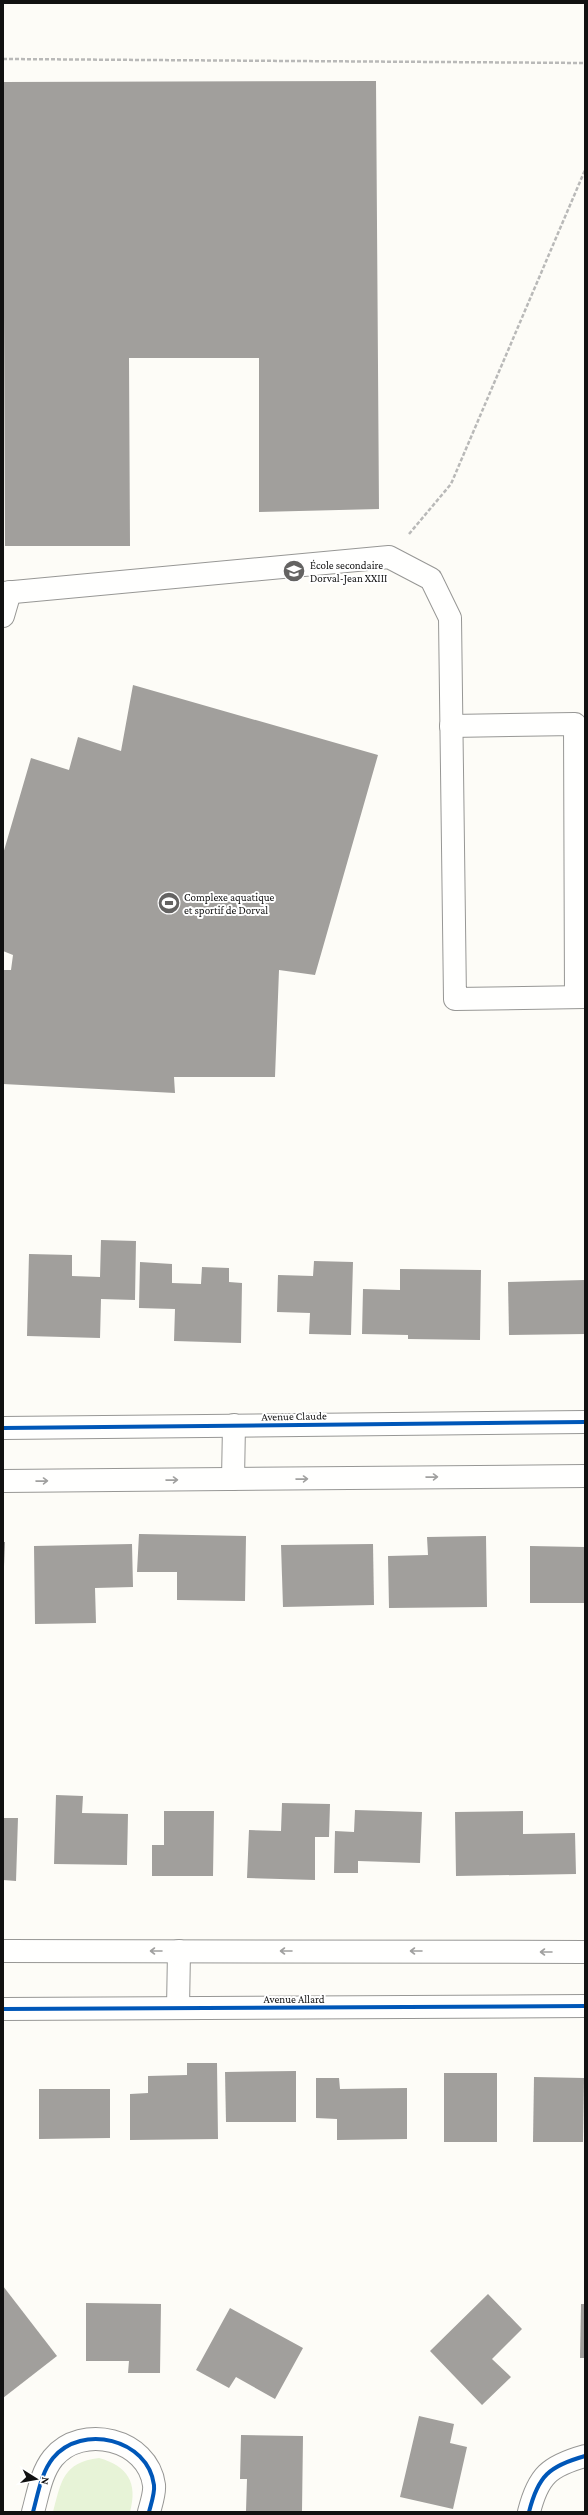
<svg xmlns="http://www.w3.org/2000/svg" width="588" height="2515" viewBox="0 0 588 2515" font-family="'Crimson Pro',serif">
<rect width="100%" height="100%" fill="#fdfcf7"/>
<path fill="#e7f3d7" d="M99 2458C128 2466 138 2483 130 2512H53C61 2482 63 2462 99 2458Z"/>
<g fill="#a19f9c">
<path d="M376 81 379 509 259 512V358H129L130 546H5L3 82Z"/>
<path d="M133 685 378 755 315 975 279 970 275 1077H174L175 1093 3 1084V970H11L13 955 3 951V854L31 758 69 770 78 737 121 751Z"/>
<path d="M101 1240 136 1241 135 1300 101 1299 100 1338 27 1336 29 1254 72 1255V1276L100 1277Z"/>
<path d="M314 1261 353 1262 351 1335 309 1334 310 1313 277 1312 278 1275 313 1276Z"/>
<path d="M140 1262 172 1264V1283L201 1284 202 1267 229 1268V1282L242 1283 241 1343 174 1341 175 1309 139 1308Z"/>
<path d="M400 1269 481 1270 480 1340 408 1339V1335L362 1334 363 1289 400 1290Z"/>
<path d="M585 1280V1334L509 1335 508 1282Z"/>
<path d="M139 1534 246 1536 245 1601 177 1600V1572H137Z"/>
<path d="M486 1536 487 1607 389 1608 388 1556 428 1555 427 1537Z"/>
<path d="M3 1542H5L4 1566H3Z"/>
<path d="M132 1544 133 1587 95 1588 96 1623 35 1624 34 1546Z"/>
<path d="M373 1544 374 1605 283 1607 281 1545Z"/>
<path d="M530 1546 585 1547V1603H530Z"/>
<path d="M56 1795 83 1796 82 1813 128 1814 127 1865 54 1864Z"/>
<path d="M282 1803 330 1804 329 1837H315V1880L247 1878 249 1830 281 1831Z"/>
<path d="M355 1810 422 1812 420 1863 358 1861V1873H334L335 1831 354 1832Z"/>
<path d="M164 1811H214L213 1876H152V1845H164Z"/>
<path d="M523 1811V1834L575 1833 576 1874 456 1876 455 1812Z"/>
<path d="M3 1818H18L16 1881 3 1880Z"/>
<path d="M187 2063H217L218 2139 130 2140V2094L148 2093V2076L187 2075Z"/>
<path d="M296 2071V2122H226L225 2072Z"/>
<rect x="444" y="2073" width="53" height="69"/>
<path d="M534 2077 584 2078 583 2142H533Z"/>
<path d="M316 2078H339L340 2089 407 2088V2139L337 2140V2119L316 2118Z"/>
<path d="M39 2089H110V2138L39 2139Z"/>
<path d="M3 2286 57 2356 3 2398Z"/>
<path d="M488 2294 522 2329 492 2359 511 2377 482 2405 430 2351Z"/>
<path d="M86 2303 161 2304 160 2373H128L129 2361H86Z"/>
<path d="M581 2304H585V2358H580Z"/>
<path d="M230 2308 303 2348 275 2399 236 2377 229 2388 196 2370Z"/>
<path d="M419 2416 454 2424 450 2443 467 2447 453 2509 400 2497Z"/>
<path d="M241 2435 303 2436 302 2511H246L247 2479H240Z"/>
</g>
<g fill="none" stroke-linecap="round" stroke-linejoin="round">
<g stroke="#979795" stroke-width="24">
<g id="minor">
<path d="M3 593 389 557 431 579 450 618 455 999 585 997"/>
<path d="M3 616 10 592"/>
<path d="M451 726 575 724 576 997"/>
<path d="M3 1428 585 1422"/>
<path d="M233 1479 234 1425"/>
<path d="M3 1481 585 1476"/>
<path d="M3 1951 585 1952"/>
<path d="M178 2008 179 1951"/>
<path d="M3 2009 585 2006"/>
<path d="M33 2512C38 2494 41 2473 53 2458 82 2423 148 2439 154 2485 155 2493 151 2504 149 2512"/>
<path d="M529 2512C538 2476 549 2466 585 2456"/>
</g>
</g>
<g stroke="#b9b9b8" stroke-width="2.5" stroke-dasharray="4 2" stroke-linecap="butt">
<path d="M3 59 585 63"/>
<path d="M409 534 451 484 585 170"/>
</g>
<use href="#minor" stroke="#fffffe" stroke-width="22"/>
<g stroke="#fff" stroke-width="6">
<g id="cycleway">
<path d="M3 1428 585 1422"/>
<path d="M3 2009 585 2006"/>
<path d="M33 2512C38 2494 41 2473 53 2458 82 2423 148 2439 154 2485 155 2493 151 2504 149 2512"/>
<path d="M529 2512C538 2476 549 2466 585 2456"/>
</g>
</g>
<use href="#cycleway" stroke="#0057b8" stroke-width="4"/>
</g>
<defs><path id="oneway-shaft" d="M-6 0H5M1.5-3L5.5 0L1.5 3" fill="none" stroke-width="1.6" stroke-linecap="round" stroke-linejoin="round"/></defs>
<g stroke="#a0a09f">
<use href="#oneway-shaft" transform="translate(432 1477) rotate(-1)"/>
<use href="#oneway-shaft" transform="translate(302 1479) rotate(-1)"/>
<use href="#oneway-shaft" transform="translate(172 1480) rotate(-1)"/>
<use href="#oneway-shaft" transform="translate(42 1481) rotate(-1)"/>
<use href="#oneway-shaft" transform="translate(156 1951) rotate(180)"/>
<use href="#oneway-shaft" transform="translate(286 1951) rotate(-180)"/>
<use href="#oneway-shaft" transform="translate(416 1951) rotate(-180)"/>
<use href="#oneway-shaft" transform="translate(546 1952) rotate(-180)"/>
</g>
<defs>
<g id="school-disc" transform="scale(1.15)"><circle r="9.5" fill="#646362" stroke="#fff"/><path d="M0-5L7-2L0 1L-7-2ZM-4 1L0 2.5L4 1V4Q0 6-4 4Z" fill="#fff"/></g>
<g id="stadium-disc" transform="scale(1.15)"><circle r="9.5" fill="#646362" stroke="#fff"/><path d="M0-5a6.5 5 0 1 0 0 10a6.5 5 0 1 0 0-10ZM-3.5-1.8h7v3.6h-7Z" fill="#fff"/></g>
</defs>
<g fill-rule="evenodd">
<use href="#school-disc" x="294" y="571"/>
<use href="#stadium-disc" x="169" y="903"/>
</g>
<g text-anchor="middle" stroke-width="4" stroke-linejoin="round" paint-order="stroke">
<g font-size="11" fill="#111" stroke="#fff" text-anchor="start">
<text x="310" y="569">École secondaire<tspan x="310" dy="13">Dorval-Jean XXIII</tspan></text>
<text x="184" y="901">Complexe aquatique<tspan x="184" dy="13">et sportif de Dorval</tspan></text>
</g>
<g font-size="11" fill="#111" stroke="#fff">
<text transform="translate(294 1416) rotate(-1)" y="4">Avenue Claude</text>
<text x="294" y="2003">Avenue Allard</text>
</g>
</g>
<rect width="588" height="2515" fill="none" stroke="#111111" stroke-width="8"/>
<g transform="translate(36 2479) rotate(101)" stroke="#ffffff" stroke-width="3" paint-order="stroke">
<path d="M0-3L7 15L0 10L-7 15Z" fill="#111111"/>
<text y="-6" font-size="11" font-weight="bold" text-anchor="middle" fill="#111111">N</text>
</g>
</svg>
